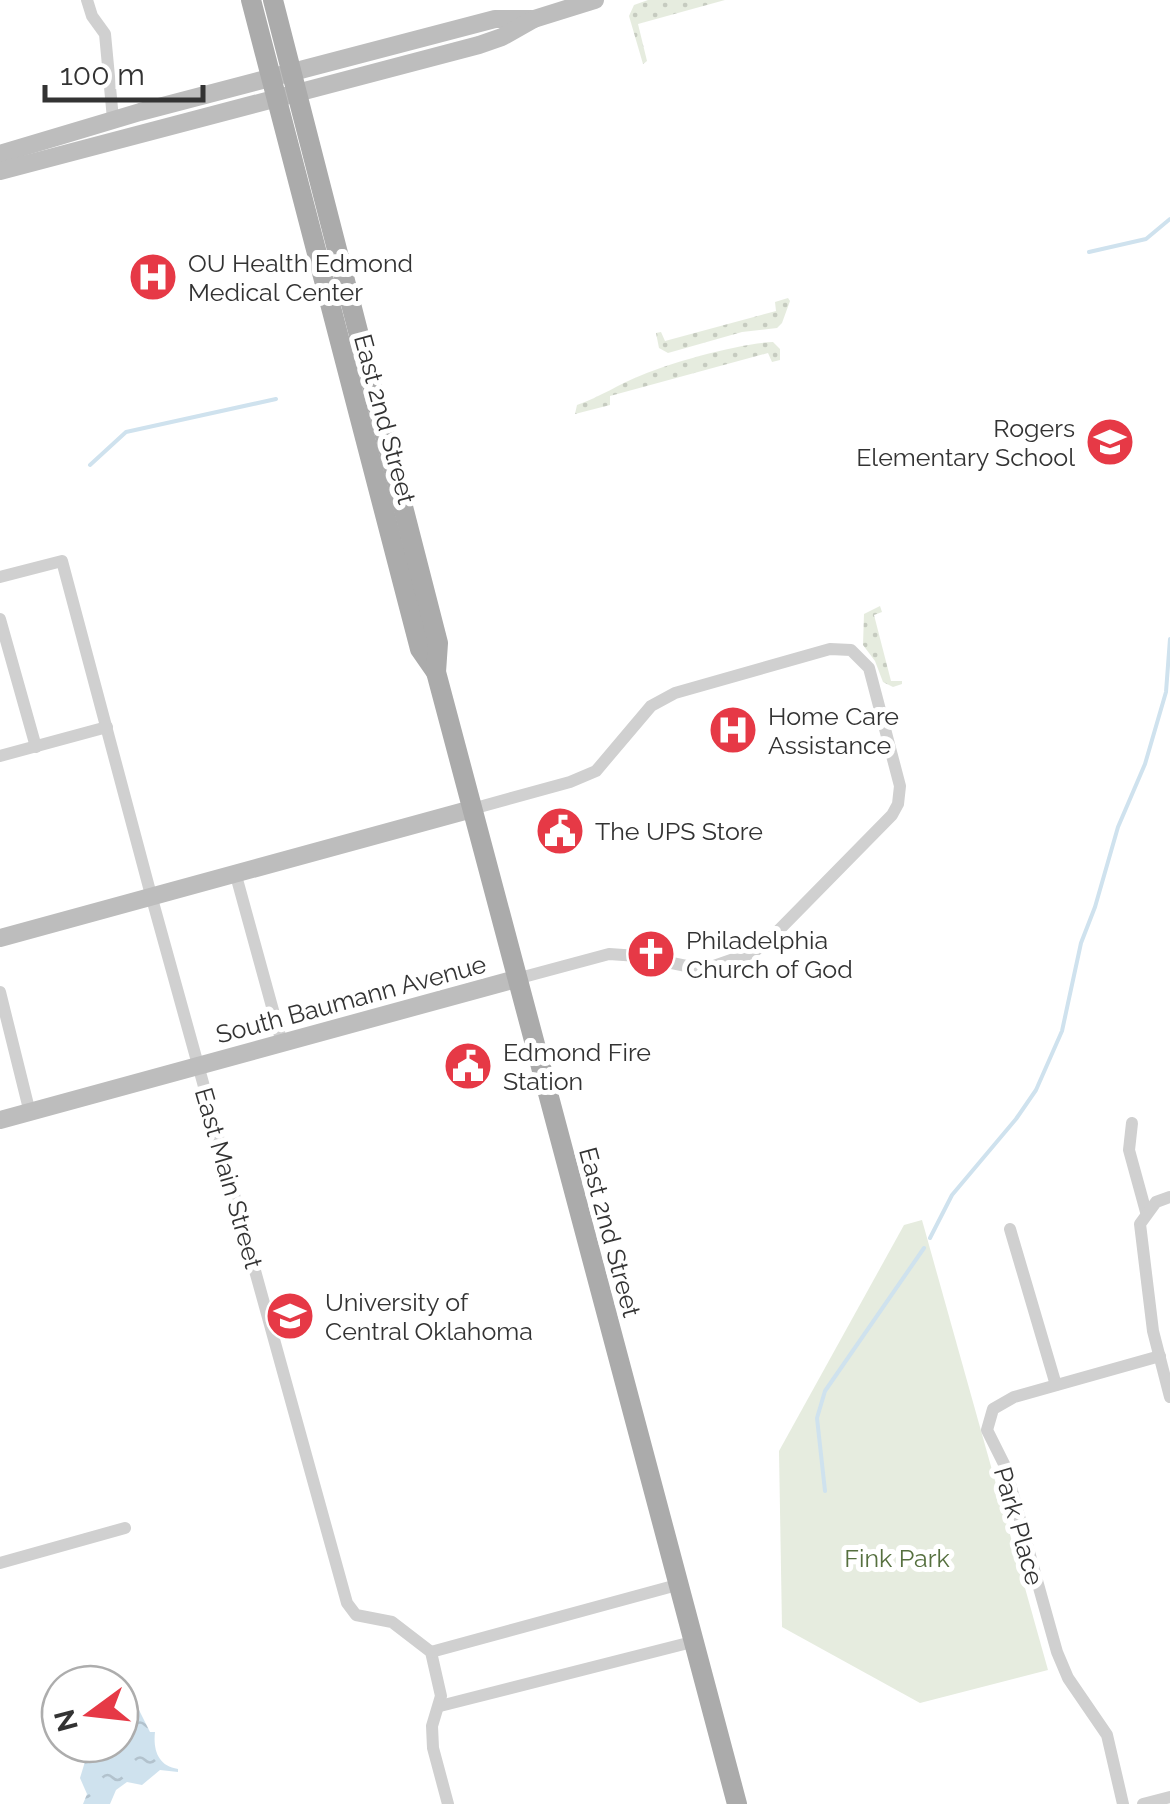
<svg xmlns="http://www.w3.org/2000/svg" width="1170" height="1804" viewBox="0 0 1170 1804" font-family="Raleway,sans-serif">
<defs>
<pattern id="grass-dots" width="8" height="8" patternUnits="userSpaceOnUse" patternTransform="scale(2.5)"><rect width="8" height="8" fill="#e6ecdf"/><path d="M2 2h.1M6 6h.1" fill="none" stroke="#c6cbc0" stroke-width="1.8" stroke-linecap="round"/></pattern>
<pattern id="water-ripples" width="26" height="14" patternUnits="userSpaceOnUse" patternTransform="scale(2.5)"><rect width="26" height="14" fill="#cfe2ee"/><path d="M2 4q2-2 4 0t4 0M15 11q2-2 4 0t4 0" fill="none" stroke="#b2c2cd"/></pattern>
</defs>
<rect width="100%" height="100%" fill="#fff"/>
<g fill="url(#grass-dots)">
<path d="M648 0H725L638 24 647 61 643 64 629 16 634 5Z"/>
<path d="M788 298 790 301 782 323 777 328 742 332 668 353 659 348 656 333 661 332 665 341 776 311 775 302Z"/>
<path d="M773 342 780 349V360L772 362 768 353 610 396V405L575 414 577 405C600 397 619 384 642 375 672 362 741 343 773 342Z"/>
<path d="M880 606 882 612 874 615 891 681H902V684L893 687 883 682 875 661 863 645 864 614Z"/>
</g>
<path fill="#e6ecdf" d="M922 1220 1048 1670 920 1703 782 1627 779 1451 904 1225Z"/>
<path fill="url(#water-ripples)" d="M131 1703 139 1710 150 1732H155C153 1750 158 1766 178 1769V1772L160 1770 142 1785 127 1782 116 1790 110 1804H83L87 1794 80 1778 87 1755 85 1744H120V1706Z"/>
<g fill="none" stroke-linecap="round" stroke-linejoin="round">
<g stroke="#cfe2ee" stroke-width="4">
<path d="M1089 252 1146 239 1170 219"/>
<path d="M90 465 126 432 276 399"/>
<path d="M930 1238 952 1195 1016 1119 1036 1090 1062 1031 1081 943 1095 907 1118 827 1145 764 1166 692 1170 639"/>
<path d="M825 1491 817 1418 825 1391 924 1248"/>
</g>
<g stroke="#d0d0d0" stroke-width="12">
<path d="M87 0 92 16 105 34 113 119"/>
<path d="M0 577 62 561 151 895 347 1603 356 1615 392 1622 431 1652 441 1696 432 1726 433 1748 448 1804"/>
<path d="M0 619 36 747"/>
<path d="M0 756 107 727"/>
<path d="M472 809 570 782 596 771 651 706 675 693 830 649 851 650 869 668 900 786 898 804 892 815 776 933 754 952 714 966 696 968 638 956 609 954 516 979"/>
<path d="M235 872 282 1043"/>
<path d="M0 992 30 1113"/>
<path d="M1132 1123 1129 1150 1146 1212"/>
<path d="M1170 1197 1156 1202 1140 1224 1153 1331 1170 1397"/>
<path d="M1010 1229 1056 1385"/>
<path d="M0 1563 125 1528"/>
<path d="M431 1652 677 1585"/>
<path d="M440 1706 692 1642"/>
<path d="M1123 1804 1107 1735 1068 1678 1057 1652 1005 1466 987 1430 993 1409 1014 1397 1160 1356"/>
<path d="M1143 1804 1170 1797"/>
</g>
<g stroke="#bdbdbd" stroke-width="18">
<path d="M0 154 140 112 495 19H534L595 0"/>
<path d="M0 171 479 45 502 37 534 19"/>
<path d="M0 938 472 809"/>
<path d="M0 1120 516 979"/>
</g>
<g stroke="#ababab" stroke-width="20">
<path d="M251 0 420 649 436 672"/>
<path d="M273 0 438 643 436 672 737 1804"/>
</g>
</g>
<defs>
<g id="hospital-disc" transform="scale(2.5)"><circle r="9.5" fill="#e63946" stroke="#fff"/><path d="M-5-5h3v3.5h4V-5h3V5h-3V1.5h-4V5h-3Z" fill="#fff"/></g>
<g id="school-disc" transform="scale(2.5)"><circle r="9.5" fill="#e63946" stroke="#fff"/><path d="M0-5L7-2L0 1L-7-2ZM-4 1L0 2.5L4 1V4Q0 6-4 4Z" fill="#fff"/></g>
<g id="civic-disc" transform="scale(2.5)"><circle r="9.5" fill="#e63946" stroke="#fff"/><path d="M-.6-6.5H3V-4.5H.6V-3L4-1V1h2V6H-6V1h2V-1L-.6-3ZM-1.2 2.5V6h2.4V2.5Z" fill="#fff"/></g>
<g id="church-disc" transform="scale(2.5)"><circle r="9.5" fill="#e63946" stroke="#fff"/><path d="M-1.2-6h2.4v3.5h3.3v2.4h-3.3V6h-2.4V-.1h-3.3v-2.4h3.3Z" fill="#fff"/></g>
<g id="university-disc" transform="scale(2.5)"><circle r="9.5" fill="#e63946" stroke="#fff"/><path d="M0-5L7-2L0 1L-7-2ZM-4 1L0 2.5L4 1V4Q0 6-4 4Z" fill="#fff"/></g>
</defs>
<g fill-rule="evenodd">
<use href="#hospital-disc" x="153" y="277"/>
<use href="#school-disc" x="1110" y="442"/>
<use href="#hospital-disc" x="733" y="730"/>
<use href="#civic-disc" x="560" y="831"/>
<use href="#church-disc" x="651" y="954"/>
<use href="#civic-disc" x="468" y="1066"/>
<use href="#university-disc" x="290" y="1316"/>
</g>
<g text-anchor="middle" stroke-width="10" stroke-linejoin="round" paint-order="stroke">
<g font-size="25" fill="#333" stroke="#fff" text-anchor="start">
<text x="188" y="272">OU Health Edmond<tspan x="188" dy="29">Medical Center</tspan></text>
<text x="1075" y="437" text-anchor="end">Rogers<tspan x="1075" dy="29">Elementary School</tspan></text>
<text x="768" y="725">Home Care<tspan x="768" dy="29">Assistance</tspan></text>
<text x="595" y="840">The UPS Store</text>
<text x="686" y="949">Philadelphia<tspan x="686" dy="29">Church of God</tspan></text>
<text x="503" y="1061">Edmond Fire<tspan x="503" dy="29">Station</tspan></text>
<text x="325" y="1311">University of<tspan x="325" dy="29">Central Oklahoma</tspan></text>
</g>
<g font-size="25" fill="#333" stroke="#fff">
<text transform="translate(385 419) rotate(75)" y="9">East 2nd Street</text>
<text transform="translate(351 999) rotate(-15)" y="9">South Baumann Avenue</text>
<text transform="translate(229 1178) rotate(74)" y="9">East Main Street</text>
<text transform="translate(610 1232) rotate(75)" y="9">East 2nd Street</text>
<text transform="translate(1019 1526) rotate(74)" y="9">Park Place</text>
</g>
<g font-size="25" fill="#56703f" stroke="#fff">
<text x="897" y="1567">Fink Park</text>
</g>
</g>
<g transform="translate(90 1714) rotate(255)"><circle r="48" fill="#ffffff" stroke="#adadad" stroke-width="2.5"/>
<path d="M0-8L18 38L0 25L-18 38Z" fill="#e63946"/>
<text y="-15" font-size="28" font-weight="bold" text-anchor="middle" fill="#333333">N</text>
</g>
<path d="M45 85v15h158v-15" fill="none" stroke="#333333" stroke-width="5"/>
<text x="60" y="85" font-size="30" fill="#333333" stroke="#ffffff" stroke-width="8" paint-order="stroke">100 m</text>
</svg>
